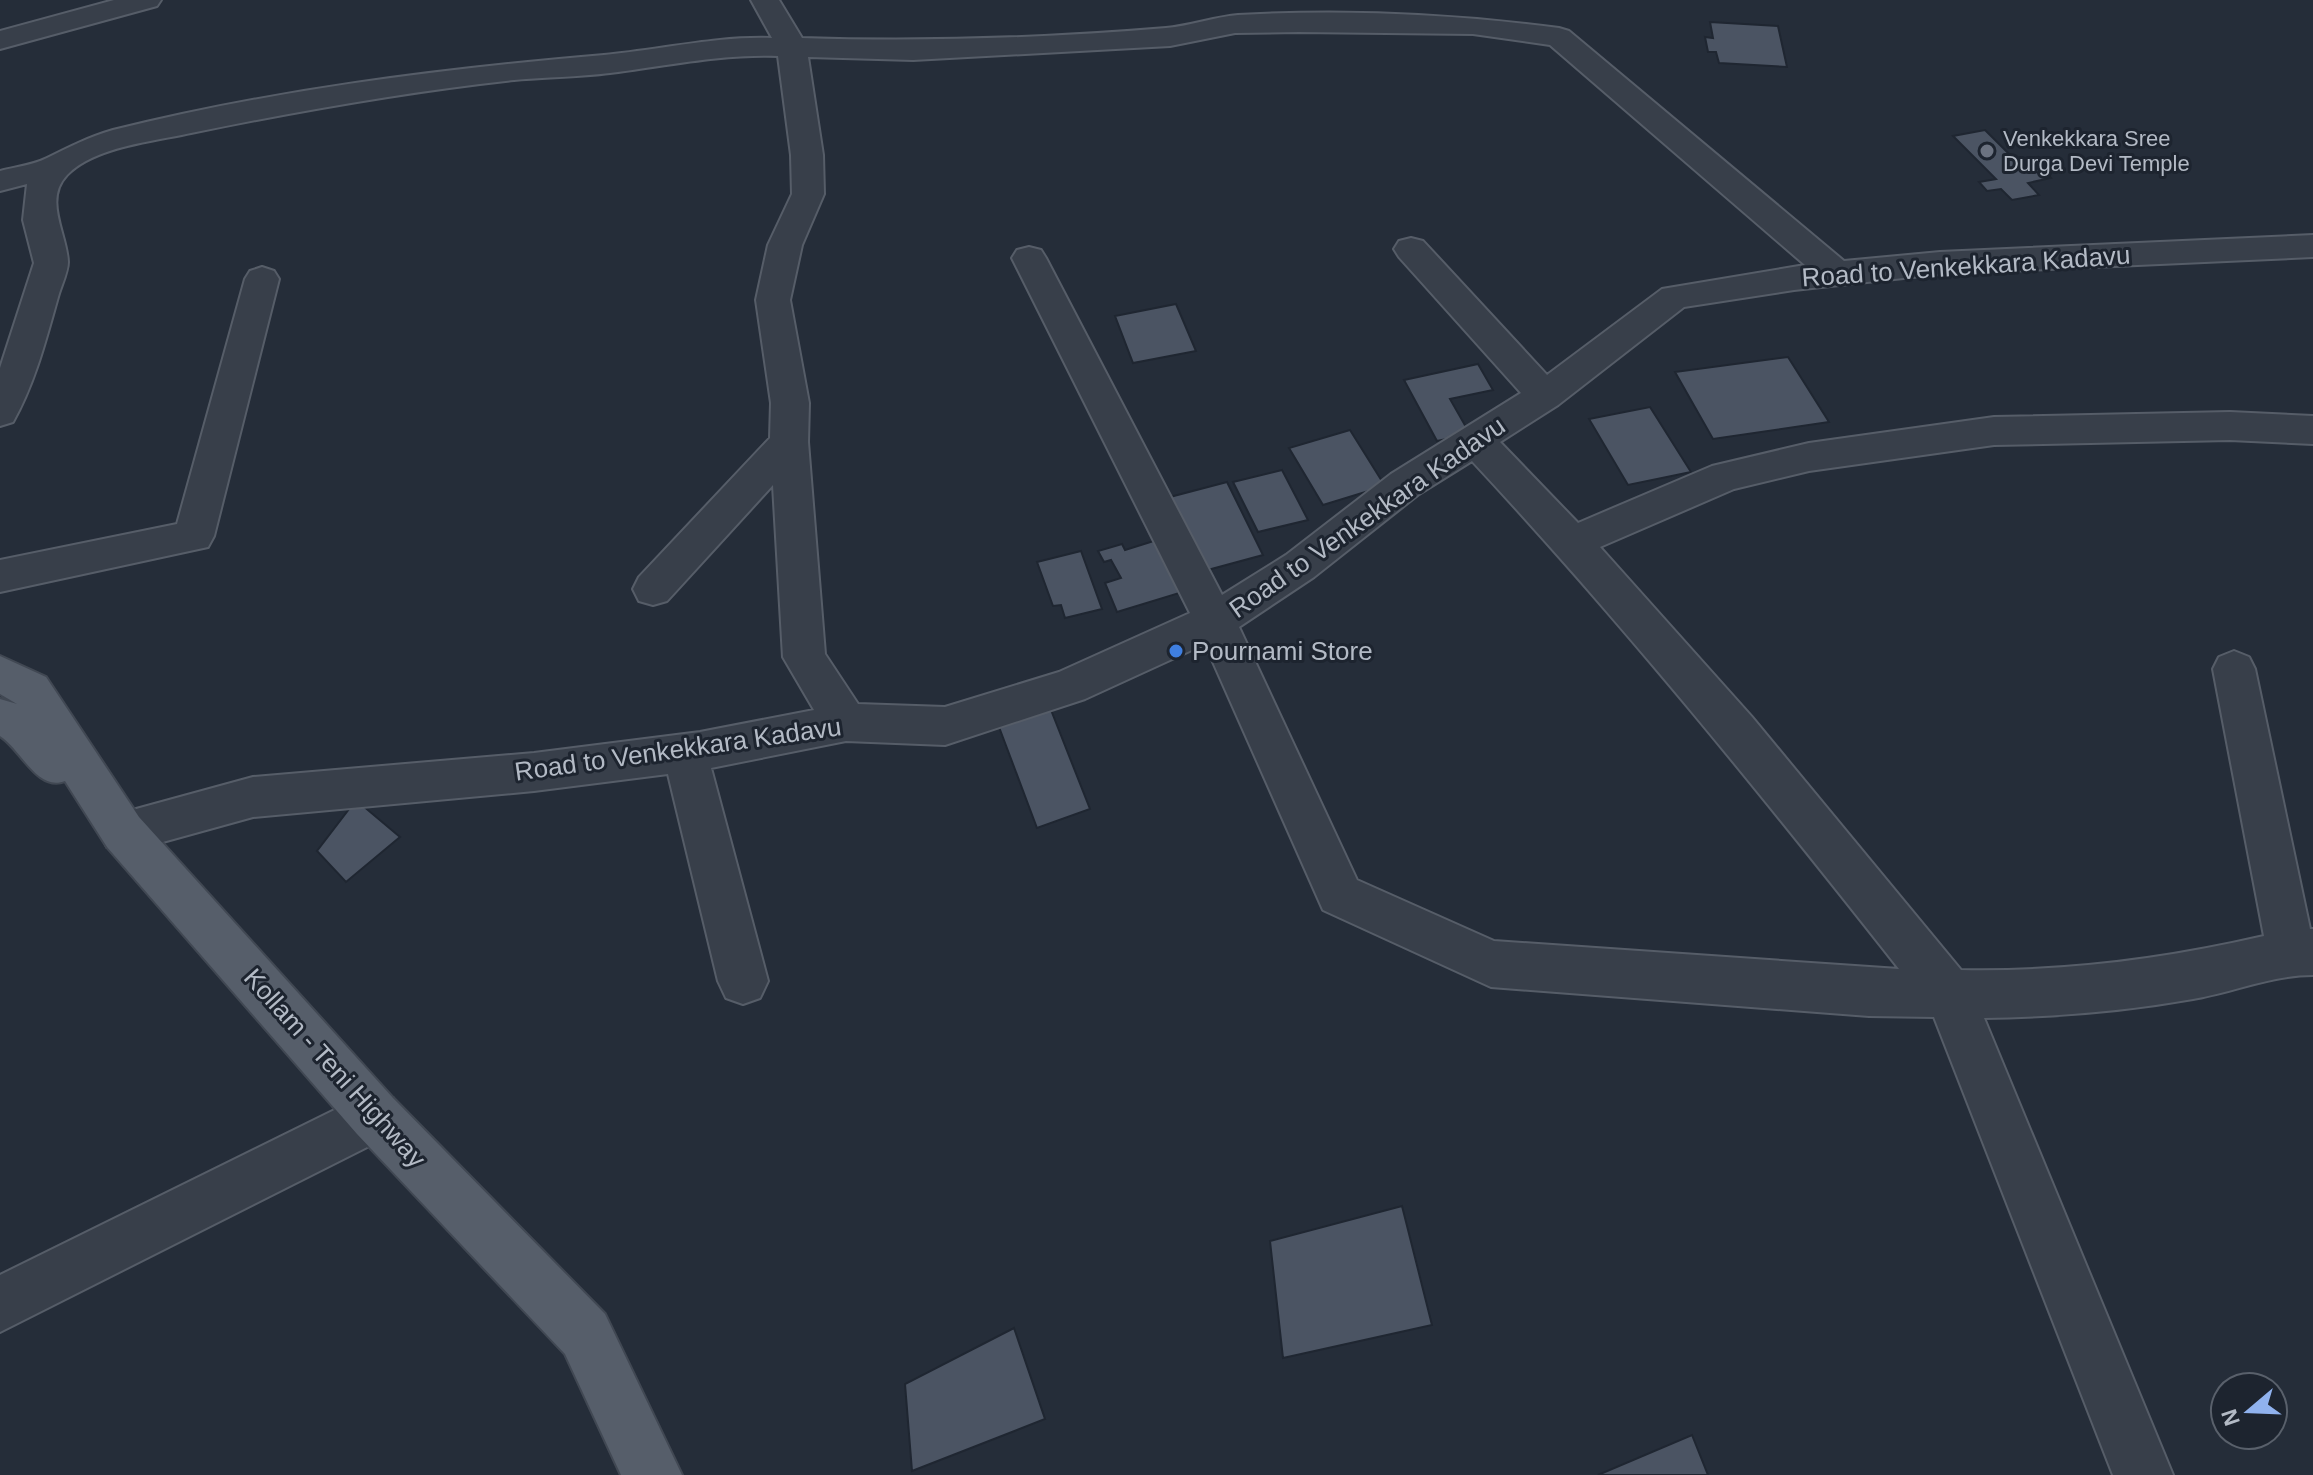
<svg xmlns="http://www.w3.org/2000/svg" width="2313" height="1475" viewBox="0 0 2313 1475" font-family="Helvetica,sans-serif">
<rect width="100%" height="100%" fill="#252d39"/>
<g fill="#4b5463" stroke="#1f2631" stroke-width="2">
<path d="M1710 22 1778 26 1787 67 1719 63 1716 52H1708L1705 37 1713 38Z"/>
<path d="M1985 130 2023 168 2038 165 2051 178 2028 183 2039 195 2012 200 2001 189 1987 191 1979 182 1996 179 1953 136Z"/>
<path d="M1176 304 1196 351 1133 363 1115 316Z"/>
<path d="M1788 357 1829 422 1713 439 1675 372Z"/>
<path d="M1478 364 1493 390 1450 399 1470 434 1437 441 1404 380Z"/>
<path d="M1650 407 1691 472 1628 485 1589 419Z"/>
<path d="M1350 430 1385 486 1323 505 1289 448Z"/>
<path d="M1282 470 1308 520 1258 532 1233 482Z"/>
<path d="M1227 482 1263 555 1204 571 1170 497Z"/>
<path d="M1160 539 1186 591 1117 612 1105 583 1121 578 1111 560 1104 562 1098 551 1122 544 1125 550Z"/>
<path d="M1081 551 1102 609 1065 618 1061 605 1053 606 1037 562Z"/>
<path d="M1051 710 1090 809 1037 828 999 727Z"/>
<path d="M356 800 400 837 346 882 317 851Z"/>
<path d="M1402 1206 1432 1325 1283 1358 1270 1241Z"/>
<path d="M1014 1328 1045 1419 912 1471 905 1384Z"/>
<path d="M1692 1435 1708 1475H1598Z"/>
</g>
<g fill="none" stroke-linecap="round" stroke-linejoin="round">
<g stroke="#565d68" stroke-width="4">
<g id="street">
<path d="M114 0H161L157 6 0 49V31Z"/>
<path d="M751 0H779L802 38C924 42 1045 38 1166 28 1190 26 1214 17 1238 15 1344 9 1454 14 1559 28L1569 31 1844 261 1940 252 2313 235V257L1940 274 1794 290 1684 307 1558 405 1500 442 1578 523 1712 466 1809 443 1994 417 2230 412 2313 416V444L2230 440 1994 445 1809 471 1734 489 1600 547 1752 717 1961 970C2063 972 2165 959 2264 936L2213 669 2219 657 2234 651 2249 657 2255 669 2310 929H2313V975C2272 975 2233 992 2193 999 2126 1011 2053 1017 1984 1018L2173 1475H2113L1934 1017 1869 1016 1491 987 1323 910 1205 644 1085 699 945 745 846 741 711 768 768 981 760 998 743 1004 726 998 718 981 668 774 534 791 253 817 123 853 107 847 100 832 107 817 253 777 534 753 700 732 814 710 783 657 773 485 667 601 653 605 639 601 633 589 639 577 770 438 771 403 756 300 768 245 792 194 791 155 778 56C721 54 666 66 610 73 578 77 546 77 514 80 405 92 298 111 191 133 155 141 93 147 67 175 43 200 67 234 68 262 68 272 61 286 58 297 46 339 35 383 13 422L0 426V368L34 263 23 220 27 184 0 191V171C15 167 33 165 47 158 69 147 89 137 113 130 274 90 439 69 604 55 660 50 715 36 772 38ZM1299 32 1473 34 1550 45 1805 265 1662 289 1547 375 1423 241 1411 238 1399 241 1394 249 1399 257 1521 393 1391 474 1286 555 1222 595 1046 258 1041 250 1029 247 1017 250 1012 258 1190 613 1059 672 945 707 858 704 825 654 808 442 809 403 790 300 802 245 824 194 823 155 808 57 913 60 1170 46 1235 33ZM1472 461C1623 623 1762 795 1899 969L1494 941 1357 880 1239 627 1314 577 1419 494Z"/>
<path d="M262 267 274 271 279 279 214 536 208 547 0 592V560L177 524 245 279 250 271Z"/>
<path d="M375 1090 393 1098 401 1116 393 1134 0 1332V1275Z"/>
</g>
</g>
<g stroke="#414853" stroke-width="4">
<path id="primary" d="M0 656 46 677 139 817 393 1098 605 1314 682 1475H621L565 1354 357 1134 107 847 65 781C37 792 21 749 0 736V699L17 704 0 694Z"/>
</g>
<use href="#street" fill="#383f4a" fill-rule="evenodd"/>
<use href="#primary" fill="#565e6a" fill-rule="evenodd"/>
</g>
<circle fill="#6b7280" stroke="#1d242f" stroke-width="3" cx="1987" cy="151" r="8"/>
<circle fill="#3f7fe0" stroke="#1d242f" stroke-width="3" cx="1176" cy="651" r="8"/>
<g text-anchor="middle" stroke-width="6" stroke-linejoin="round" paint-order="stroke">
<g font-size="22" fill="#b3bac5" stroke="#1d242f" text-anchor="start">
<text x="2003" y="146">Venkekkara Sree<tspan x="2003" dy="25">Durga Devi Temple</tspan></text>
</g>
<g font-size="26" fill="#b3bac5" stroke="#1d242f">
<text transform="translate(1966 266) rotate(-4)" y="9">Road to Venkekkara Kadavu</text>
<text transform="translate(1367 517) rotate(-35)" y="9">Road to Venkekkara Kadavu</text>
<text transform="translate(678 749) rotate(-8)" y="9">Road to Venkekkara Kadavu</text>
<text transform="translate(335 1068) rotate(48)" y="9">Kollam - Teni Highway</text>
</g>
<g font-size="26" fill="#b3bac5" stroke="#1d242f" text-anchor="start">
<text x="1192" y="660">Pournami Store</text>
</g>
</g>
<g transform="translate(2249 1411) rotate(251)"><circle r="38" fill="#1d242f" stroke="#59606b" stroke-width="2"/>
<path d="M0-6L14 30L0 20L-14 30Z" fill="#90b2ee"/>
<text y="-12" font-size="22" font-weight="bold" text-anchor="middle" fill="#b3bac5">N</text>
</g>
</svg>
